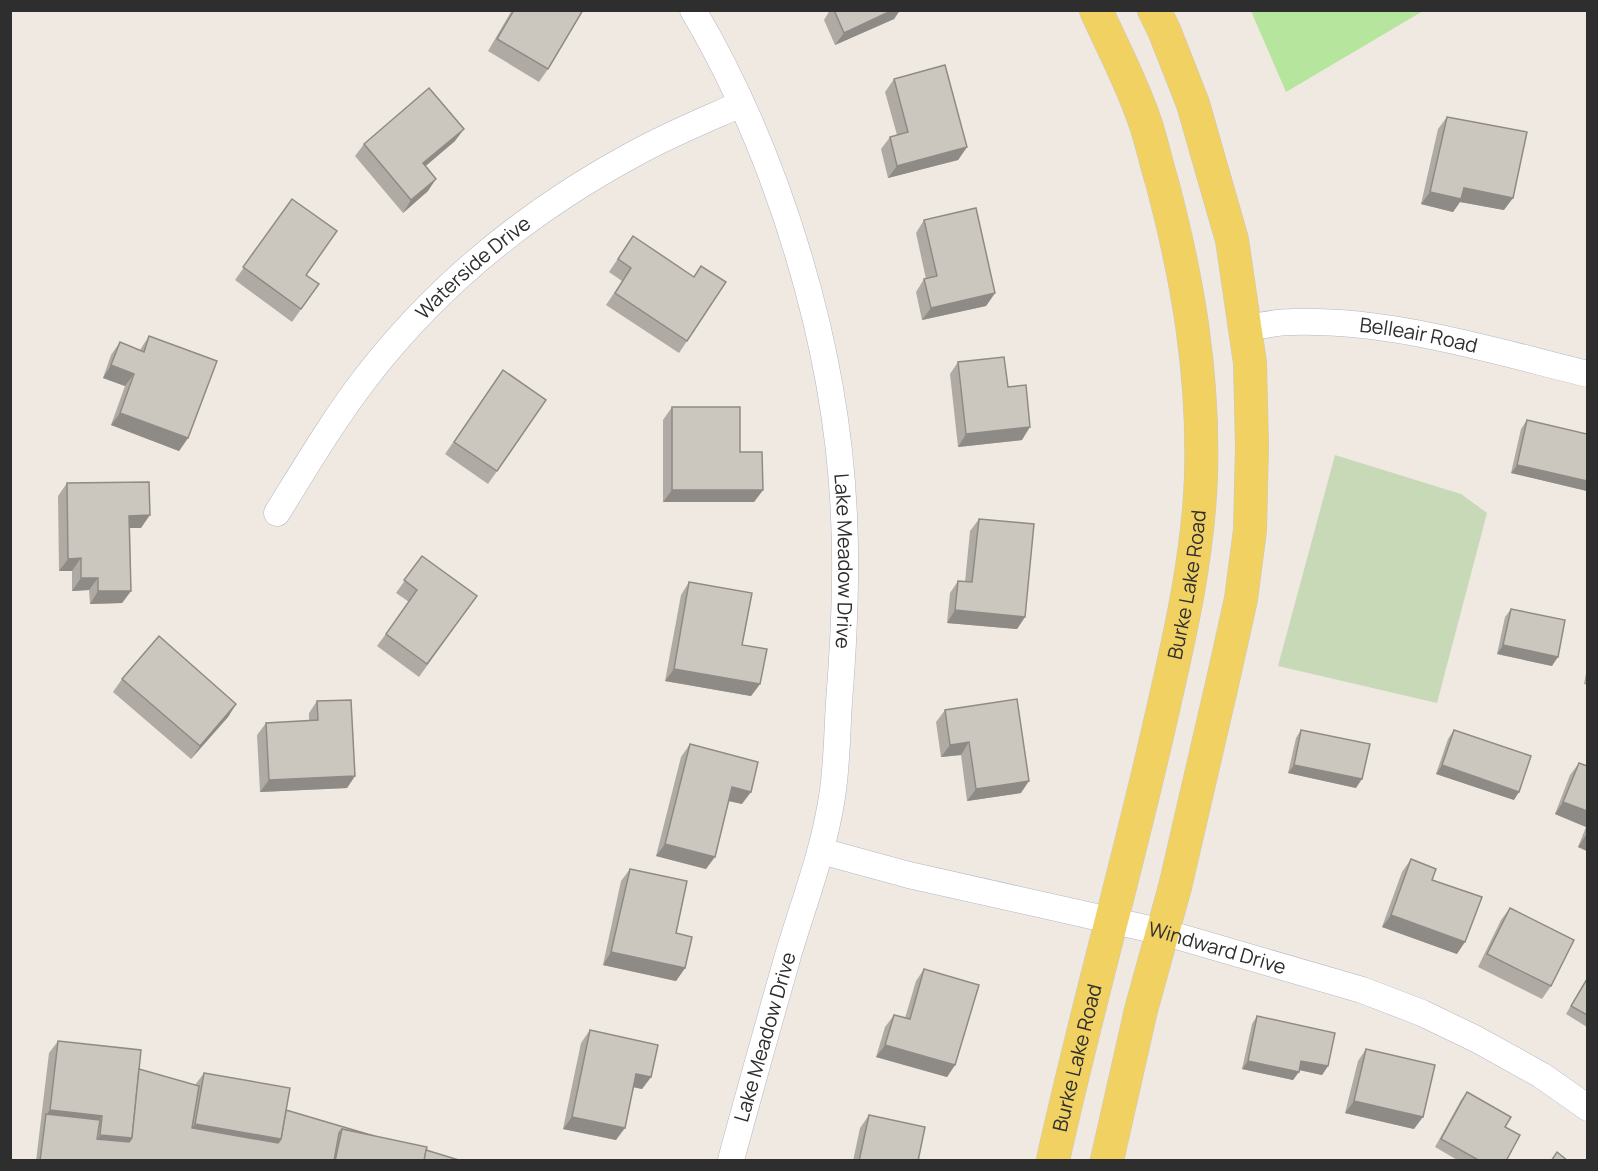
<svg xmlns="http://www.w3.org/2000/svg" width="1598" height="1171" viewBox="0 0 1598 1171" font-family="Manrope,sans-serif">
<rect width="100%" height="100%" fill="#efe9e1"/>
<path fill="#b6e59e" d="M1251 11H1423L1286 92Z"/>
<path fill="#c8d9b8" d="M1335 455 1461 494 1487 513 1437 703 1278 666Z"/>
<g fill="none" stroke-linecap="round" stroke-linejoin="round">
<g stroke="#b4b7c1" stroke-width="27">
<g id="minor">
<path id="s1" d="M693 10C779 156 837 347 844 516 847 578 844 640 839 702 837 733 837 766 832 797 823 855 803 904 787 959 768 1026 749 1093 731 1160"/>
<path id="s2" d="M1246 328C1261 326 1276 322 1291 322 1392 319 1490 350 1588 374"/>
<path id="s3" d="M277 513C305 468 332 422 364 380 436 286 530 210 634 154 668 135 705 120 741 104"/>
<path id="s4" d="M821 851 909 875 1163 932 1362 990 1422 1013 1476 1039 1541 1075 1588 1108"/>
</g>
</g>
<g stroke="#c9c9c9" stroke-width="34">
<g id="primary">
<path id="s5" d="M1053 1160C1085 1015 1126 872 1159 727 1178 644 1198 561 1201 476 1204 374 1188 280 1162 182 1156 163 1152 143 1146 125 1133 85 1113 48 1096 10"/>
<path d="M1107 1160 1141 1010 1175 887 1223 680 1241 599 1250 530 1252 446 1250 363 1232 240 1193 104 1164 30 1154 10"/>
</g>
</g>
<use href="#minor" stroke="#fff" stroke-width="26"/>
<use href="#primary" stroke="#f2d163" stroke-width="33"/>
</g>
<g fill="#afaba4">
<path d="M512 10H583L548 69 539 82 488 51Z"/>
<path d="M830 10H900L894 19 835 45 824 20Z"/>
<path d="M894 79 967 147 958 160 888 178 881 149 890 137 897 135 885 92Z"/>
<path d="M1447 117 1504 210 1460 202 1453 212 1421 204 1438 129Z"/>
<path d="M455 141 425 166 428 191 403 213 355 156 364 144Z"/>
<path d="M292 199 306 275 319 284 292 322 235 280Z"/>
<path d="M924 220 995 293 986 306 922 320 916 292 924 279H926L916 233Z"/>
<path d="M633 236 687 341 679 353 606 305 622 281 609 272Z"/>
<path d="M149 336 188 438 179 451 111 425 125 386 103 378 111 355 120 342 140 350Z"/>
<path d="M958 362 1008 387 1022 440 958 447 950 374Z"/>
<path d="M503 370 546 400 488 484 445 454Z"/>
<path d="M672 407 740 452 763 490 754 502H663V420Z"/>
<path d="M1527 420 1587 491 1511 473 1521 429Z"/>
<path d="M67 483 141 528H130L131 591 122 603 90 604 89 590 72 591V571H59L58 496Z"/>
<path d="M979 519 1025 617 1017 629 947 623 950 593 958 581 965 582 970 531Z"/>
<path d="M422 556 477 596 419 677 377 646 409 602 396 593Z"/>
<path d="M689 582 742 645 760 684 751 696 665 681 681 595Z"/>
<path d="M1511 609 1552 666 1497 654 1505 617Z"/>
<path d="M1587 668V685L1584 684Z"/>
<path d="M122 679 236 704 228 717 191 759 113 692Z"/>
<path d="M317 701 355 776 347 788 260 792 257 735 266 723 309 721V713Z"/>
<path d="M945 710 1021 793 967 801 961 755 941 757 936 722Z"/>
<path d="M1301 730 1356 788 1288 773 1296 738Z"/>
<path d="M1454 730 1514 800 1436 774 1448 739Z"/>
<path d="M690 744 742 804 729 801 706 869 656 856 681 757Z"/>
<path d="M1579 763 1587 766V851L1578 847 1586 827 1555 814 1570 775Z"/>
<path d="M1411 859 1432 880 1457 954 1382 927 1402 872Z"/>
<path d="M630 869 676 933 685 968 676 981 603 965 621 881Z"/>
<path d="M1510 908 1551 986 1542 999 1478 967 1501 920Z"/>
<path d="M924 969 955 1065 947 1077 876 1057 885 1027 894 1015 905 1018 916 981Z"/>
<path d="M1587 978V1027L1566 1014Z"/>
<path d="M1257 1016 1328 1066 1322 1075 1299 1070 1293 1080 1242 1069 1252 1024Z"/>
<path d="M590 1030 651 1077 642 1089 634 1087 616 1140 563 1129 581 1043Z"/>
<path d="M58 1041 139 1069 195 1085 204 1073 286 1110 462 1161H36L49 1053Z"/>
<path d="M1366 1049 1414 1129 1345 1113 1358 1061Z"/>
<path d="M1467 1092 1505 1127 1506 1161H1459L1435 1147 1461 1100Z"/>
<path d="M869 1115 918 1161H853L860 1128Z"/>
</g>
<g fill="#8e8b86">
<path d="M893 10H900L894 19 835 45 844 33Z"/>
<path d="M464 129 455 141 414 176 423 163Z"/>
<path d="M967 147 958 160 888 178 897 166Z"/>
<path d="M436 179 428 191 403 213 411 200Z"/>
<path d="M1464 188 1513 198 1504 210 1460 202 1453 212 1421 204 1430 192Z"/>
<path d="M995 293 986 306 922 320 931 308Z"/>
<path d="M111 365 134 374 125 386 103 378Z"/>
<path d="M120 413 188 438 179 451 111 425Z"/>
<path d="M1030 427 1022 440 958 447 966 434Z"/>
<path d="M1517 465 1587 481V491L1511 473Z"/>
<path d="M672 490H763L754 502H663Z"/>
<path d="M150 515 141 528H121L129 516Z"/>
<path d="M81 558 72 571H59L68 559Z"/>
<path d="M81 578H98L89 590 72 591Z"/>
<path d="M98 591H131L122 603 90 604Z"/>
<path d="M955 610 1025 617 1017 629 947 623Z"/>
<path d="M1503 645 1558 657 1552 666 1497 654Z"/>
<path d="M674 669 760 684 751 696 665 681Z"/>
<path d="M236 704 228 717 191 759 200 746Z"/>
<path d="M969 742 961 755 941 757 950 745Z"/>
<path d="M1294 765 1362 779 1356 788 1288 773Z"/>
<path d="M1442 765 1519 792 1514 800 1436 774Z"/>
<path d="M355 776 347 788 260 792 269 780Z"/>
<path d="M1029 781 1021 793 967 801 976 789Z"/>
<path d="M732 787 751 792 742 804 724 800Z"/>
<path d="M1563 802 1587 811V824L1586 827 1555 814Z"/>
<path d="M1586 835H1587V851L1578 847Z"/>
<path d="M665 844 715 857 706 869 656 856Z"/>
<path d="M1391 915 1465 942 1457 954 1382 927Z"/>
<path d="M611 952 685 968 676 981 603 965Z"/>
<path d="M885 1045 955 1065 947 1077 876 1057Z"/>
<path d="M1248 1061 1299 1072 1293 1080 1242 1069Z"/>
<path d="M1301 1061 1328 1066 1322 1075 1295 1069Z"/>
<path d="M636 1074 651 1077 642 1089 628 1086Z"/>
<path d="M1354 1101 1423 1117 1414 1129 1345 1113Z"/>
<path d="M50 1110 102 1116 94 1128 46 1115Z"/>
<path d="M572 1117 625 1128 616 1140 563 1129Z"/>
<path d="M195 1124 281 1139 272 1152 186 1136Z"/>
<path d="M100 1135 132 1138 123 1151 91 1148Z"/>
</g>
<g fill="#cbc7bf" stroke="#8e8b86" stroke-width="1.5">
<path d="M514 10H583L548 69 497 39Z"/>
<path d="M834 10H893L844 33Z"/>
<path d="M945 65 967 147 897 166 890 137 908 132 894 79Z"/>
<path d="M429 88 464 129 423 163 436 179 411 200 364 144Z"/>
<path d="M1447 117 1527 132 1513 198 1464 188 1461 199 1430 192Z"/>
<path d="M292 199 337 231 306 275 319 284 301 309 243 267Z"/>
<path d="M976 208 995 293 931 308 924 279 937 276 924 220Z"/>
<path d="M633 236 694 277 701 266 726 282 687 341 615 293 631 268 618 259Z"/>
<path d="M149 336 217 361 188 438 120 413 134 374 111 365 120 342 144 352Z"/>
<path d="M1004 357 1008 387 1026 385 1030 427 966 434 958 362Z"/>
<path d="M503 370 546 400 497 471 454 442Z"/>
<path d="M672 407H740V452H762L763 490H672Z"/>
<path d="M1527 420 1587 434V481L1517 465Z"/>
<path d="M149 482 150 515 129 516 131 591H98V578H81V558L68 559 67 483Z"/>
<path d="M979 519 1034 524 1025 617 955 610 958 581 972 582Z"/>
<path d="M422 556 477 596 427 664 386 634 417 590 404 580Z"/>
<path d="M689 582 752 593 742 645 767 649 760 684 674 669Z"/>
<path d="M1511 609 1565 620 1558 657 1503 645Z"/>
<path d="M159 636 236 704 200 746 122 679Z"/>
<path d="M1017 699 1029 781 976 789 969 742 950 745 945 710Z"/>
<path d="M351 700 355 776 269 780 266 723 318 720 317 701Z"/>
<path d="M1301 730 1370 744 1362 779 1294 765Z"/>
<path d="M1454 730 1531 756 1519 792 1442 765Z"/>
<path d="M690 744 758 762 751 792 732 787 715 857 665 844Z"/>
<path d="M1579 763 1587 766V811L1563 802Z"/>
<path d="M1411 859 1436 869 1432 880 1482 897 1465 942 1391 915Z"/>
<path d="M630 869 687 881 676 933 692 937 685 968 611 952Z"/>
<path d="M1510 908 1574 940 1551 986 1487 954Z"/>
<path d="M924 969 979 985 955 1065 885 1045 894 1015 910 1019Z"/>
<path d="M1587 979V1015L1571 1006Z"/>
<path d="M1257 1016 1335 1033 1328 1066 1301 1061 1299 1072 1248 1061Z"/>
<path d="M590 1030 658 1045 651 1077 636 1074 625 1128 572 1117Z"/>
<path d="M58 1041 141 1050 132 1138 100 1135 102 1116 50 1110Z"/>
<path d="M1366 1049 1435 1065 1423 1117 1354 1101Z"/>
<path d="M139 1069 199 1086 192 1128 278 1143 281 1139 286 1110 374 1136 342 1129 339 1133 334 1161H40L46 1114 100 1120 97 1139 129 1142 132 1138Z"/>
<path d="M204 1073 290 1088 281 1139 195 1124Z"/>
<path d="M1467 1092 1511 1117 1505 1127 1520 1135 1506 1161H1480L1441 1139Z"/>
<path d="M869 1115 925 1127 918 1161H859Z"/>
<path d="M342 1129 427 1147 424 1161H335Z"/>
<path d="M426 1150 462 1161H424Z"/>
<path d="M1557 1152 1568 1161H1551Z"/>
</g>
<g text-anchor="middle" stroke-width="4.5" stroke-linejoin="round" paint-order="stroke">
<g font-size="20" fill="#2e2e2e" stroke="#fff">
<text dy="7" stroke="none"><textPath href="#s3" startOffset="316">Waterside Drive</textPath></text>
<text dy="7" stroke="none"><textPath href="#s2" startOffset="174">Belleair Road</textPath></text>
<text dy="7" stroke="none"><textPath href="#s1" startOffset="578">Lake Meadow Drive</textPath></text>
<text dy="7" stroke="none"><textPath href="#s5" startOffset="591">Burke Lake Road</textPath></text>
<text dy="7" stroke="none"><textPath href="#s4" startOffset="408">Windward Drive</textPath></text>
<text transform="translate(765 1037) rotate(-74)" y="7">Lake Meadow Drive</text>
<text dy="7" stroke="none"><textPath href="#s5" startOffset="105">Burke Lake Road</textPath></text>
</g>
</g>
<rect width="1598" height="1171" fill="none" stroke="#2e2e2e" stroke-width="24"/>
</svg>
